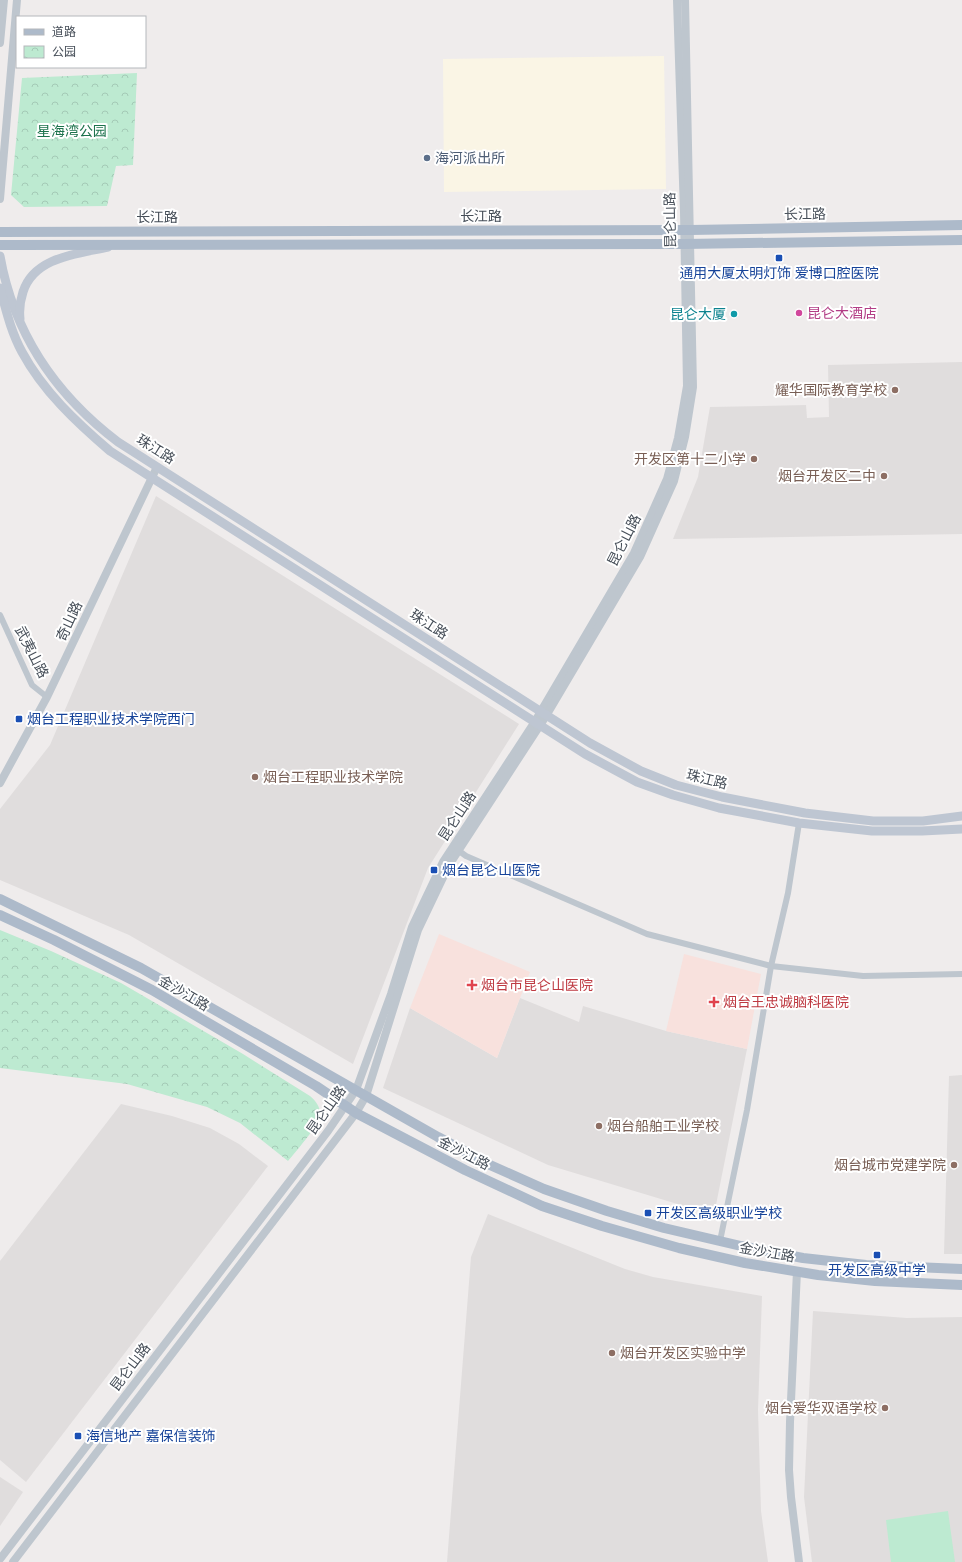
<svg xmlns="http://www.w3.org/2000/svg" width="962" height="1562" viewBox="0 0 962 1562" font-family="Mulish,'Noto Sans SC',sans-serif">
<defs>
<pattern id="park-crowns" width="20" height="18" patternUnits="userSpaceOnUse"><rect width="20" height="18" fill="#bdead1"/><path d="M2 6a3 3 0 1 1 6 0M12 15a3 3 0 1 1 6 0" fill="none" stroke="#a4cab6"/></pattern>
</defs>
<rect width="100%" height="100%" fill="#efecec"/>
<path fill="#faf5e5" d="M664 56 666 189 444 192 443 59Z"/>
<g fill="#e0dddd">
<path d="M962 362V534L673 539 698 477 710 407 806 405 807 418 829 417 828 365Z"/>
<path d="M156 496 519 724 428 868 353 1064 129 935 0 880V809L50 745Z"/>
<path d="M520 998 579 1022 583 1006 666 1031 747 1049 714 1215 548 1165 383 1088 410 1008 497 1058Z"/>
<path d="M962 1075V1254H944L949 1076Z"/>
<path d="M121 1104 172 1116 210 1128 239 1144 268 1166 26 1482 0 1460V1261Z"/>
<path d="M488 1214 625 1269 653 1277 762 1296 758 1410 761 1511 768 1562H447L471 1257Z"/>
<path d="M813 1311 907 1318 962 1317V1562H812L804 1497Z"/>
<path d="M0 1477 23 1492 0 1526Z"/>
</g>
<g fill="#f8e1dd">
<path d="M439 934 530 972 497 1058 410 1008Z"/>
<path d="M684 954 761 974 747 1049 666 1031Z"/>
</g>
<path fill="#bdead1" d="M948 1511 955 1562H891L886 1520Z"/>
<g fill="url(#park-crowns)">
<path d="M137 73 133 165 116 166 107 206 24 207 11 195 22 78Z"/>
<path d="M0 930 51 951 121 983 243 1054 310 1096C317 1102 321 1108 320 1118 319 1124 294 1154 288 1161L240 1123 207 1107 127 1084 0 1068Z"/>
</g>
<g fill="none" stroke-linecap="round" stroke-linejoin="round">
<g stroke="#bec6ce" stroke-width="6">
<path d="M0 615 32 685 47 697"/>
<path d="M455 848 466 856 647 934 771 966 863 976 962 974"/>
<path d="M720 1241 747 1110 771 966 788 893 799 823"/>
</g>
<g stroke="#bec6ce" stroke-width="8">
<path d="M0 43 4 0"/>
<path d="M0 199 17 0"/>
<path d="M0 783 47 697 157 467"/>
<path d="M797 1271 790 1422 789 1470 791 1497 799 1562"/>
<path d="M0 1559 328 1131 356 1090 391 994 412 927 443 862 534 723 634 553 667 479 678 438 687 386 684 212 677 0"/>
<path d="M13 1562 356 1113 366 1096 418 930 449 865 546 716 640 557 674 481 685 437 693 387 685 0"/>
</g>
<g stroke="#bec6d2" stroke-width="9">
<path d="M0 256C14 335 56 395 118 442L590 743 641 771 676 785 722 797 805 813 873 821H923L962 816"/>
<path d="M0 288C6 310 11 332 22 352 43 391 76 422 110 451L585 754 637 782 673 795 719 808 799 823 872 831H922L962 829"/>
<path d="M20 319C19 310 20 301 23 292 34 257 77 254 108 247"/>
</g>
<g stroke="#adbaca" stroke-width="10">
<path d="M0 232 691 230 962 225"/>
<path d="M0 245 684 244 962 240"/>
<path d="M0 899 141 968 438 1137 490 1165 544 1189 607 1211 664 1228 741 1246 803 1258 866 1265 962 1269"/>
<path d="M0 915 54 940 152 990 316 1086 356 1113 465 1170 542 1206 602 1226 679 1248 745 1263 818 1275 875 1281 962 1285"/>
</g>
</g>
<circle fill="#5c6f8a" stroke="#fff" stroke-width="1.5" cx="427" cy="158" r="4"/>
<g fill="#1a4fb4" stroke="#fff" stroke-width="1.5">
<rect x="775" y="254" width="8" height="8" rx="2"/>
<rect x="15" y="715" width="8" height="8" rx="2"/>
<rect x="430" y="866" width="8" height="8" rx="2"/>
<rect x="644" y="1209" width="8" height="8" rx="2"/>
<rect x="873" y="1251" width="8" height="8" rx="2"/>
<rect x="74" y="1432" width="8" height="8" rx="2"/>
</g>
<circle fill="#d1479c" stroke="#fff" stroke-width="1.5" cx="799" cy="313" r="4"/>
<circle fill="#0f9aa8" stroke="#fff" stroke-width="1.5" cx="734" cy="314" r="4"/>
<g fill="#8d6e63" stroke="#fff" stroke-width="1.5">
<circle cx="895" cy="390" r="4"/>
<circle cx="754" cy="459" r="4"/>
<circle cx="884" cy="476" r="4"/>
<circle cx="255" cy="777" r="4"/>
<circle cx="599" cy="1126" r="4"/>
<circle cx="954" cy="1165" r="4"/>
<circle cx="612" cy="1353" r="4"/>
<circle cx="885" cy="1408" r="4"/>
</g>
<g fill="#e0444e" stroke="#fff" stroke-width="1.5">
<path d="M470 979h4v4h4v4h-4v4h-4v-4h-4v-4h4z"/>
<path d="M712 996h4v4h4v4h-4v4h-4v-4h-4v-4h4z"/>
</g>
<g text-anchor="middle" stroke-width="4" stroke-linejoin="round" paint-order="stroke">
<g font-size="14" fill="#1d734d" stroke="#fff">
<text x="72" y="136">星海湾公园</text>
</g>
<g font-size="14" fill="#4e5e75" stroke="#fff" text-anchor="start">
<text x="435" y="163">海河派出所</text>
</g>
<g font-size="14" fill="#464e58" stroke="#fff">
<text transform="translate(805 214) rotate(-1)" y="5">长江路</text>
<text x="481" y="221">长江路</text>
<text x="157" y="222">长江路</text>
<text transform="translate(670 220) rotate(-91)" y="5">昆仑山路</text>
<text transform="translate(156 449) rotate(32)" y="5">珠江路</text>
<text transform="translate(624 540) rotate(-63)" y="5">昆仑山路</text>
<text transform="translate(69 621) rotate(-65)" y="5">奇山路</text>
<text transform="translate(429 624) rotate(33)" y="5">珠江路</text>
<text transform="translate(32 652) rotate(63)" y="5">武夷山路</text>
<text transform="translate(707 779) rotate(14)" y="5">珠江路</text>
<text transform="translate(457 816) rotate(-57)" y="5">昆仑山路</text>
<text transform="translate(184 993) rotate(30)" y="5">金沙江路</text>
<text transform="translate(326 1110) rotate(-55)" y="5">昆仑山路</text>
<text transform="translate(464 1153) rotate(27)" y="5">金沙江路</text>
<text transform="translate(767 1252) rotate(10)" y="5">金沙江路</text>
<text transform="translate(130 1367) rotate(-53)" y="5">昆仑山路</text>
</g>
<g font-size="14" fill="#164399" stroke="#fff" text-anchor="start">
<text x="779" y="278" text-anchor="middle">通用大厦太明灯饰 爱博口腔医院</text>
<text x="27" y="724">烟台工程职业技术学院西门</text>
<text x="442" y="875">烟台昆仑山医院</text>
<text x="656" y="1218">开发区高级职业学校</text>
<text x="877" y="1275" text-anchor="middle">开发区高级中学</text>
<text x="86" y="1441">海信地产 嘉保信装饰</text>
</g>
<g font-size="14" fill="#b23c85" stroke="#fff" text-anchor="start">
<text x="807" y="318">昆仑大酒店</text>
</g>
<g font-size="14" fill="#0d838f" stroke="#fff" text-anchor="end">
<text x="726" y="319">昆仑大厦</text>
</g>
<g font-size="14" fill="#785e54" stroke="#fff" text-anchor="end">
<text x="887" y="395">耀华国际教育学校</text>
<text x="746" y="464">开发区第十二小学</text>
<text x="876" y="481">烟台开发区二中</text>
<text x="263" y="782" text-anchor="start">烟台工程职业技术学院</text>
<text x="607" y="1131" text-anchor="start">烟台船舶工业学校</text>
<text x="946" y="1170">烟台城市党建学院</text>
<text x="620" y="1358" text-anchor="start">烟台开发区实验中学</text>
<text x="877" y="1413">烟台爱华双语学校</text>
</g>
<g font-size="14" fill="#be3a42" stroke="#fff" text-anchor="start">
<text x="481" y="990">烟台市昆仑山医院</text>
<text x="723" y="1007">烟台王忠诚脑科医院</text>
</g>
</g>
<rect x="16" y="16" width="130" height="52" fill="#ffffff" stroke="#b5b8bc"/>
<rect x="24" y="29" width="20" height="6" fill="#adbaca" stroke="#b5b8bc"/>
<text x="52" y="36" font-size="12" fill="#464e58">道路</text>
<rect x="24" y="46" width="20" height="12" fill="url(#park-crowns)" stroke="#b5b8bc"/>
<text x="52" y="56" font-size="12" fill="#464e58">公园</text>
</svg>
